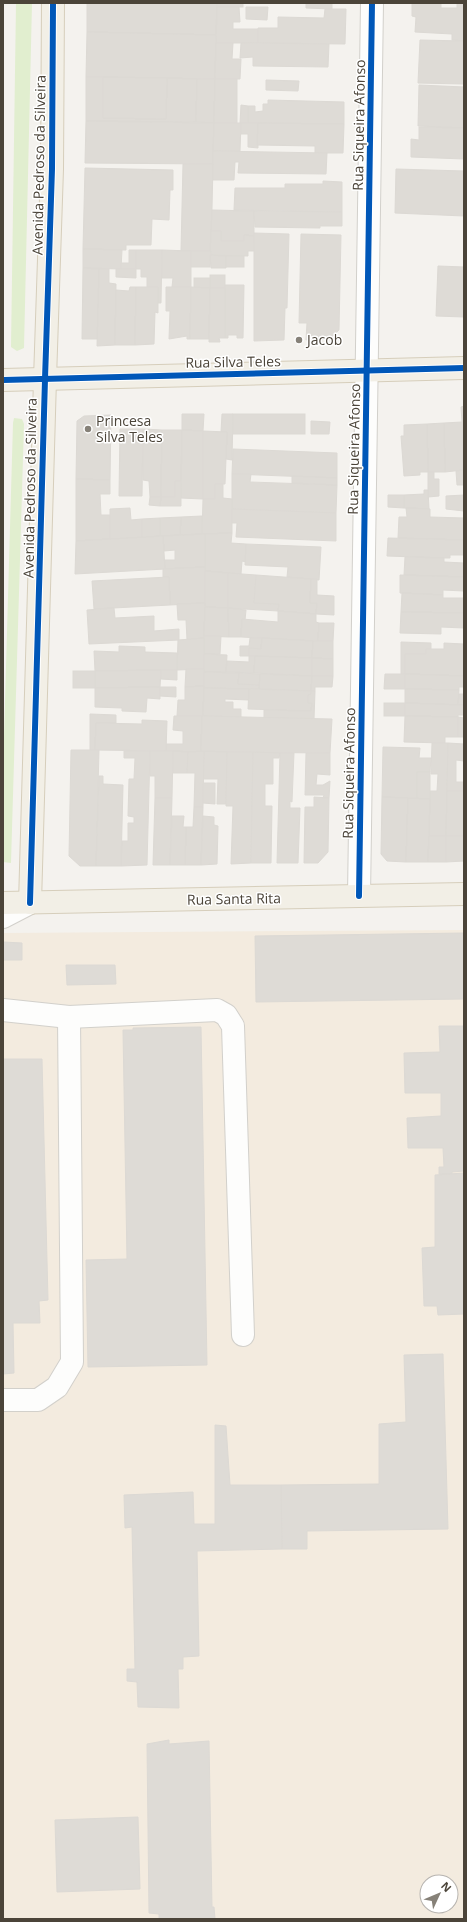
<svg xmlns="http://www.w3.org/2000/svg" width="467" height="1922" viewBox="0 0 467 1922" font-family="'Open Sans',sans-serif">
<rect width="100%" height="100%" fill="#f4f2ee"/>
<path fill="#f3ebdf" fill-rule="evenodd" d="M464 930V1919H3V933ZM427 1882H451V1906H427Z"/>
<g fill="#e1eecf">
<path d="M16 3H32L24 348 17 351 11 347Z"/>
<path d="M14 418 22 419 24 424 11 863 3 862V772L13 423Z"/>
</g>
<g fill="#dedbd6" stroke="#dcd9d4">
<path d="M87 3H217L216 35 87 32Z"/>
<rect x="217" y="3" width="26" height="4"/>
<path d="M306 3H332V9L306 8Z"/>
<path d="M412 3H441V8H457V3H464V41L452 40V34L415 32 416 17 412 16Z"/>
<path d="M217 7H239L240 22H233V29H258V43H216Z"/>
<path d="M246 7H268L267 20 246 19Z"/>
<path d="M325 9H346L345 44 258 43V28H278V17L324 18Z"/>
<path d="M87 32 216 35 215 79 86 77Z"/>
<path d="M420 40 464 41V84L418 83Z"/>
<path d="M216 43H233L232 59H241L240 79H215Z"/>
<path d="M241 43 329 44 328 67 253 66V57L240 58Z"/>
<path d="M86 77H103V118L166 119 167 78 197 79 196 122 86 121Z"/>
<path d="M103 77 167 78 166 119 103 118Z"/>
<path d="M197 79H215L214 123 196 122Z"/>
<path d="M215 79H237V123H214Z"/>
<path d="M266 80 299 81 298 91 266 90Z"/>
<path d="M419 85 464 87V128L418 126Z"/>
<path d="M268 100 344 102V124L248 123V106H255V112L263 111V104H268Z"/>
<path d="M241 105 248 106V123H240Z"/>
<path d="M86 121 214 123 213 164 85 163Z"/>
<path d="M214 123H241L240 151H213Z"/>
<path d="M241 123H258V148L248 147V134H241Z"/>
<path d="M258 123 344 124 343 153H315V146L257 145Z"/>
<path d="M419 127 464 128V159L411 157V139L419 140Z"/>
<path d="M213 151 327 153 326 174 238 173 239 162H235L234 180H212Z"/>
<path d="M183 164H213L211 251H181Z"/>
<path d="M85 168 173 170V190H170L169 220 152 219 151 245H126V250L83 249Z"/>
<path d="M396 169 464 171V216L395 213Z"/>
<path d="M323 181 342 182V212L234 210 235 188H285V184H323Z"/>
<path d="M212 210 254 211V236L244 235V241H221V231H211Z"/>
<path d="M254 211 342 212V226H320V228L255 227Z"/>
<path d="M211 231H221V241H244V235L254 236 255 251H248V256L210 255Z"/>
<path d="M254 233 289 234 287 308H285L284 340 254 341Z"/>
<path d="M301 234 341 235 339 330 330 339 306 340 307 323H299Z"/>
<path d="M83 249 122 250 121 269 83 268Z"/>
<path d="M129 250H136V269H121V263H129Z"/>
<path d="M136 250H162L161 303H158V287H147V277H141V269H136Z"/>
<path d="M162 250 191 251V287H172L173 278H162Z"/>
<path d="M191 251H211L210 267H191Z"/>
<path d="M210 255 226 256V268H211Z"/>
<rect x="226" y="256" width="18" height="11"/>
<path d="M438 266 464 267V317L436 316Z"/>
<path d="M83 268 99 269 98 339H82Z"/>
<path d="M99 269H109V283L116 284 115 345 97 346Z"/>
<path d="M116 269H136V278L116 277Z"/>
<rect x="210" y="275" width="15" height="13"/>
<rect x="194" y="278" width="16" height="10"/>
<path d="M225 285H244L243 338H237V335H228V338H225Z"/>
<path d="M130 287H136L135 345H115L116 290 129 291Z"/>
<path d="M136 287H158V313L155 312 154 344 135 345Z"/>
<path d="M166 287H191L190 339H187V336L169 339 170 311H166Z"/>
<path d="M191 287 210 288 209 339H190Z"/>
<path d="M210 288H225V338H219L220 342H209Z"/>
<path d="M464 406V422H462L461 407Z"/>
<path d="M182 414H204L203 431 182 430Z"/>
<path d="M222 414H233L232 460 226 459 227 432H221Z"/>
<rect x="233" y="414" width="72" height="20"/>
<path d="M111 415 110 480 76 479 77 421 84 416Z"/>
<path d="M311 421 330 422 329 434H311Z"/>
<path d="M462 422H464L463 470Z"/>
<path d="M462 422 463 470 445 472 444 423Z"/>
<path d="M444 423 445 472H428L427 424Z"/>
<path d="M427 424 428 472H420V475L404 476 401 436H404V425Z"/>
<path d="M120 429H143L142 496H119Z"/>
<path d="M143 429 162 430 161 497H150L149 481 143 480Z"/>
<path d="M162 430H182L181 481H175V497H161Z"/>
<path d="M182 430 203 431V499L181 498Z"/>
<path d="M203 431 227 432 225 484H215V499H203Z"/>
<path d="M233 449 337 453V478L232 474Z"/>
<path d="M463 470 464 485H457L456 471Z"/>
<path d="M428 472H434V479H439V496L428 497Z"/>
<path d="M232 474H251L250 482 337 485 336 513 232 509Z"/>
<path d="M292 476 337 478V485L292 483Z"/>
<path d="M76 479 110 480V494H100L101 515H110V539L76 541Z"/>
<path d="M175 481H181V506H160L161 497H175Z"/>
<path d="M215 484H223V498L232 499V533L202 534 203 499H215Z"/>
<path d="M424 490H428L429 509 404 508V495L424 494Z"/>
<path d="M388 495H404V508L388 507Z"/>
<path d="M464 495V511L446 509V496Z"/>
<path d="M150 497H161L160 506 149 505Z"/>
<path d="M130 508 131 520 142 519V538L110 539V509Z"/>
<path d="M406 508 430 509V517L464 518V540L398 538 399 517H407Z"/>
<path d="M232 509 336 513V541L236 537 237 523H232Z"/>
<path d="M202 516V534L180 535 181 517Z"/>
<path d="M181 517 180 535 160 536V518Z"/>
<path d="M160 518V536L142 538V519Z"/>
<path d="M232 533 231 543 246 544V562L242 561 241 574 205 571V534Z"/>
<path d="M205 534V567L165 569 164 560H175V550L164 551 163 536Z"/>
<path d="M163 536 165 569 75 574 76 541Z"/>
<path d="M388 538 464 540V555H450V558H444L387 556Z"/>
<path d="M246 544 321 547 319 580 287 577 288 567 245 565Z"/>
<path d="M405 557 444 558V562L464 563V577L404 575Z"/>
<path d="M205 567V603L170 605 169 577H163V569Z"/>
<path d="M205 571 228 573V608L205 607Z"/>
<path d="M228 573 256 575 254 603 279 604 278 611 228 608Z"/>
<path d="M256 575 311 579 310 603H317L316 614 278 611 279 604 254 603Z"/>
<path d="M400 575 464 577V591L443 590V595L400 593Z"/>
<path d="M169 577 170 605 94 609 92 581Z"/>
<path d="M311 579H317V595L334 596V615L316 614 317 603H310Z"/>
<path d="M402 593 443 595V598H464V613L401 612Z"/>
<path d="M205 603 204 638 187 640 186 620H178L177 604Z"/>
<path d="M205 607 228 608 229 637 204 636Z"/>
<path d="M114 608 115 618 154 616V631L179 629V640L89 644 87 610Z"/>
<path d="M228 608 246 610 245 620 242 619 241 637H229Z"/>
<path d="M278 611 316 614V622L319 623 318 641 241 637 242 619 278 622Z"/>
<path d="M401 612 464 613V628L441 627V634L400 633Z"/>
<path d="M319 623H334L333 641H318Z"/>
<path d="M204 636H221L220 654H204Z"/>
<path d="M204 638V669L177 670 178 640Z"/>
<path d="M250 638H262L261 649 249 648V656H240V646H249Z"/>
<path d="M262 638 313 641 312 658 249 656V648L261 649Z"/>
<path d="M313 641H333V659L312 658Z"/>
<path d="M401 642 431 643V649H426V654H405V674L401 675Z"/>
<path d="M444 643 464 644V676L405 674V654H426V649H444Z"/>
<path d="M119 646 145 647V652L177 653V670L95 671 94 651 119 652Z"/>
<path d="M204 654 227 655 226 672H204Z"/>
<path d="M249 656H255L254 673 226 672 227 661 249 662Z"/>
<path d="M255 656 312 658V676L254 673Z"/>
<path d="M312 658 333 659V676H312Z"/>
<path d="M186 669H204V686L185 687Z"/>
<path d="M161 670 160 687 95 688V671Z"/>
<path d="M161 670H177V680L161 679Z"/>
<rect x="73" y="671" width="22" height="17"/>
<path d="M204 672 239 673 238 684 260 685 259 689 204 688Z"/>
<path d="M239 673 260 674V685L238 684Z"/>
<path d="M260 674 312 676 311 691 259 689Z"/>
<path d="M385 674H405V689H384Z"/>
<path d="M405 674 464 676V687H459V690L405 689Z"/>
<path d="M312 676H333L332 687H315V691H311Z"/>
<path d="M204 686 203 716H177L178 700H185V687Z"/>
<path d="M160 687V699L147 698 146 712 122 711V708L95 707V688Z"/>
<path d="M160 687H176V697L160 696Z"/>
<path d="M204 688 249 689V700L225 699V702H233V709H241V717L203 716Z"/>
<path d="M249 689 311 691V694L308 695V703H312L311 711 248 709Z"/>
<path d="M405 689 459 690 458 705 405 703Z"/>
<path d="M311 691H315L314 719 264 718V710L311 711 312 703H308V695L311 694Z"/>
<path d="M459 694H464V705H458Z"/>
<rect x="384" y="703" width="21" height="13"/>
<path d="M405 703 464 705V715H458V717L405 716Z"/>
<path d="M90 714 116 715V723H96L95 750H90Z"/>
<path d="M174 716H202L201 752 166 751V744H183V731L173 730Z"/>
<path d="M202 716 332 719 330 753 201 752Z"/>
<path d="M405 716 458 717V737H445V743L404 742Z"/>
<path d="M458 717 464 718V737H458Z"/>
<path d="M142 720 167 721 166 751 95 750 96 723 142 724Z"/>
<path d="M432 743H448L446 836H429L430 791H437L438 774H431Z"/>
<path d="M448 743 464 744V761L456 760V782H464V791H447Z"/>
<path d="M383 747 420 748 419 758H431L430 772H417V799L382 797Z"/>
<path d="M71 750H99L96 866H80L69 856Z"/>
<path d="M124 751H150L147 865 121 866 122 841H128V823H134V817L128 816 129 779H134L135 758H124Z"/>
<path d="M150 751H173L172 798H155V776H150Z"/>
<path d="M173 751 188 752 187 773H173Z"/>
<path d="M204 751 227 752 226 804H217L218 779H203Z"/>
<path d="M204 751 203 807H194L195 773H187L188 752Z"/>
<path d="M227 752H253L251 863 231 864 233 806H226Z"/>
<path d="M253 752 280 753 279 758H273V784H265V806H272L271 863H251Z"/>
<path d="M280 753H294L292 802 290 801V808H300L298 863H277Z"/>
<path d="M306 753H330V775L317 774 316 785H323L330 781 329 798H323L324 795H305Z"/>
<rect x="417" y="772" width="13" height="27"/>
<path d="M99 776H103V784L123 785 121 866H96Z"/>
<path d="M203 783H215V804L203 803Z"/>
<path d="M447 791H464V836H446Z"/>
<path d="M314 797 329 798 328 852 318 863H304L305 807H314Z"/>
<path d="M382 797 408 798 406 862 387 861 381 854Z"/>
<path d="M155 798H172L170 865H153Z"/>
<path d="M408 798 430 799 428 862H406Z"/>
<path d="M194 807H203L201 865H185L186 827H193Z"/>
<path d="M172 816H184L183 827H186L185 865H170Z"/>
<path d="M203 816 214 817V825L218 826 217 864 201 865Z"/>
<path d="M429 836H446V862H428Z"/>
<path d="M446 836H464V861L446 862Z"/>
<path d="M464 933V999L256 1002 255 936Z"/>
<path d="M3 942 22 943V960H3Z"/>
<path d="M66 965H115L116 984 67 985Z"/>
<path d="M439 1026H464V1171L452 1172V1174H439V1167H444L443 1148H408L407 1118 441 1116V1093H405L404 1053 440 1052Z"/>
<path d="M201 1027 207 1365 88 1367 86 1260 127 1259 123 1030H133V1028Z"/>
<path d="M3 1059H42L48 1300 39 1301 40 1323H13L14 1373 3 1374Z"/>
<path d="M464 1173V1314L438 1315 437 1306H424L422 1248 435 1247V1175Z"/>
<path d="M443 1354 448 1529 307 1531V1549H282L281 1485 379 1484V1424L406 1422 404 1355Z"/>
<path d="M215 1425 226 1426 230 1485H281L282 1549 197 1551 199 1656 183 1657V1669H178L179 1708 138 1707 137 1682 127 1681V1669H135L132 1527 125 1528 124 1495 193 1492 194 1524H215Z"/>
<path d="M169 1740V1744L209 1741 212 1907H214L215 1919H159V1914L149 1913 147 1744Z"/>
<path d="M138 1817 140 1889 57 1892 55 1820Z"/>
</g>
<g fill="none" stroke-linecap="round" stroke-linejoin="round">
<g stroke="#d2d0cb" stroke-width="24">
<g id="minor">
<path d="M359 896 372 3"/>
<path d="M3 917 30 903"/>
<path d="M3 1010 69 1017 72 1362 57 1387 38 1400H3"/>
<path d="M69 1017 217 1010 226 1015 233 1026 243 1335"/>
</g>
</g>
<g stroke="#d6cebb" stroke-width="24">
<g id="major">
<path d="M3 380 464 368"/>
<path d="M3 903 464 894"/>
<path d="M30 903 45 379 52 169 53 3"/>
</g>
</g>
<use href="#minor" stroke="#fdfdfc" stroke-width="22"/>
<use href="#major" stroke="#f2efe6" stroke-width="22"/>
<g stroke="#fff" stroke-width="8">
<g id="cycleway">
<path d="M3 380 464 368"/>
<path d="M359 896 372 3"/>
<path d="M30 903 45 379 52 169 53 3"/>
</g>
</g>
<use href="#cycleway" stroke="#0057b8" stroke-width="6"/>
</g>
<g fill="#868178" stroke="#fff" stroke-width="1.5">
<circle cx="299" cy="340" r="4"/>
<circle cx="88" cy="429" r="4"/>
</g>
<g text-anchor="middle" stroke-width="3" stroke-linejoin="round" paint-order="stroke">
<g font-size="14" fill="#4b4439" stroke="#fff">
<text transform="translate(359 125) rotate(-89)" y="5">Rua Siqueira Afonso</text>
<text transform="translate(39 165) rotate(-89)" y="5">Avenida Pedroso da Silveira</text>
<text transform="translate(233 362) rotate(-1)" y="5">Rua Silva Teles</text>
<text transform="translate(354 449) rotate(-89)" y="5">Rua Siqueira Afonso</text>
<text transform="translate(30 488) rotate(-89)" y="5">Avenida Pedroso da Silveira</text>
<text transform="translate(349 773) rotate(-89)" y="5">Rua Siqueira Afonso</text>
<text transform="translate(234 899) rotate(-1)" y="5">Rua Santa Rita</text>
</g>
<g font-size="14" fill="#4b4439" stroke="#fff" text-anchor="start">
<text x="307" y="345">Jacob</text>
<text x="96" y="426">Princesa<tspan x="96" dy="16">Silva Teles</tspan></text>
</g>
</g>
<rect width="467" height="1922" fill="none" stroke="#4b4439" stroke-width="8"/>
<g transform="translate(439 1894) rotate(46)"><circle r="19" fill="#ffffff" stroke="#b7b4b0"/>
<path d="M0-3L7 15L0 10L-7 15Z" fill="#868178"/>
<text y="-6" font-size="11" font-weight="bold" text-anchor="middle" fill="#4b4439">N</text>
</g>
</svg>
